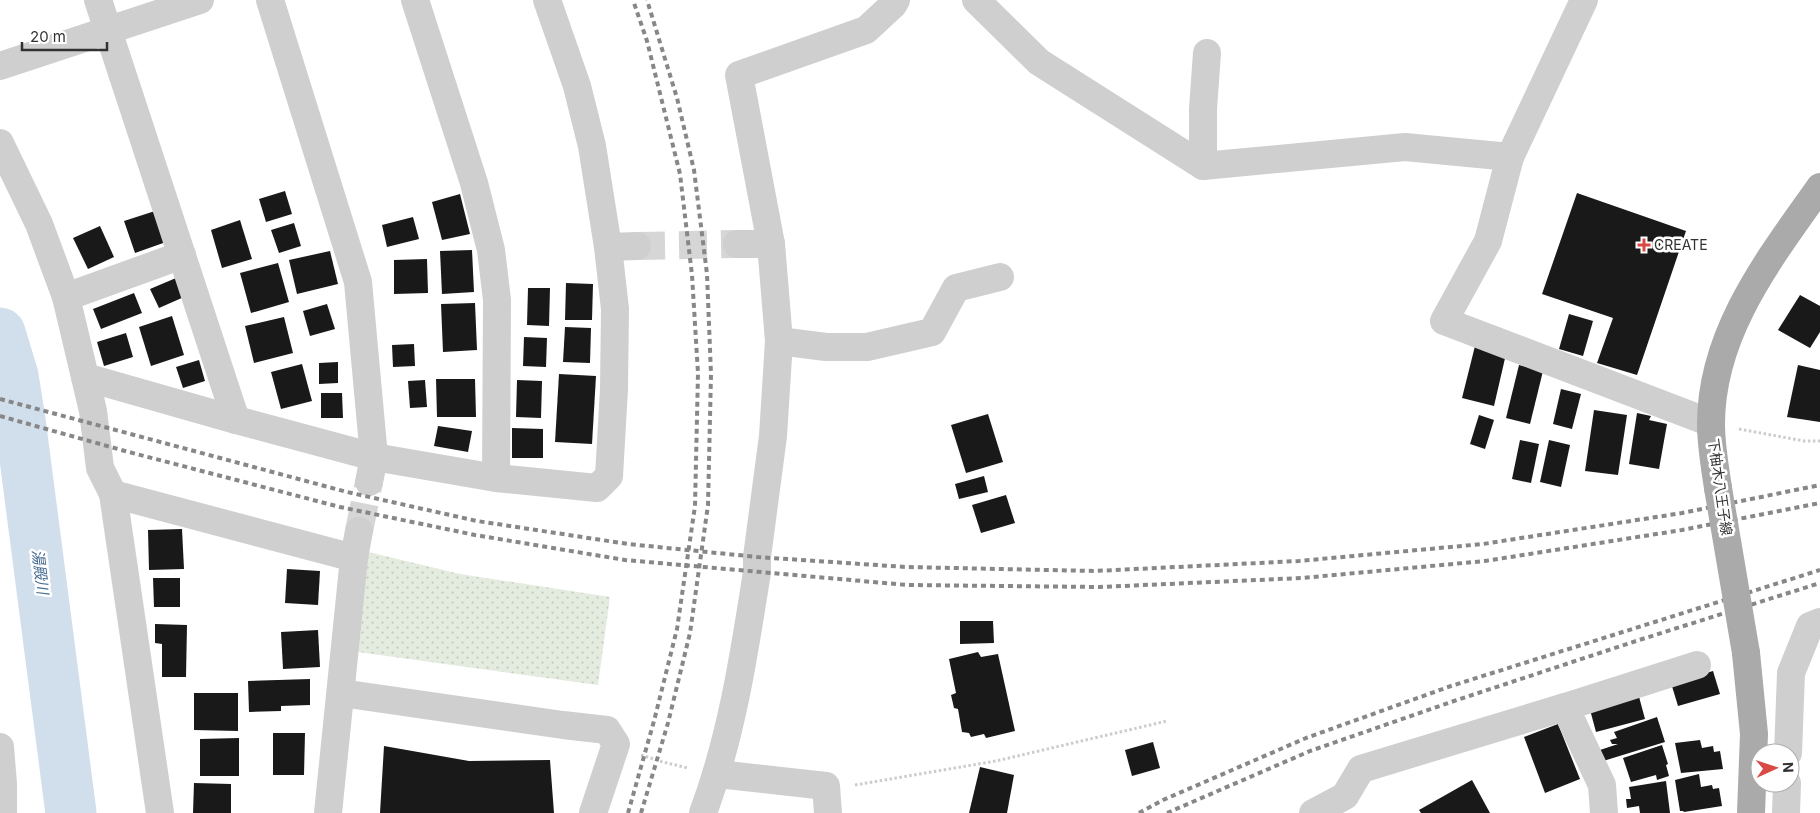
<svg xmlns="http://www.w3.org/2000/svg" width="1820" height="813" viewBox="0 0 1820 813" font-family="Inter,'Noto Sans JP',sans-serif">
<defs>
<pattern id="grass-dots" width="8" height="8" patternUnits="userSpaceOnUse" patternTransform="scale(1.25)"><rect width="8" height="8" fill="#e4ebdf"/><path d="M2 2h.1M6 6h.1" fill="none" stroke="#c4cac0" stroke-width="1.8" stroke-linecap="round"/></pattern>
</defs>
<rect width="100%" height="100%" fill="#fff"/>
<path fill="url(#grass-dots)" d="M364 551 460 574 610 597 598 685 358 652Z"/>
<g fill="none" stroke-linecap="round" stroke-linejoin="round">
<path stroke="#d1deeb" stroke-width="51" d="M0 333 13 376 20 420 71 813"/>
</g>
<g fill="#191919">
<path d="M285 191 292 214 266 222 259 199Z"/>
<path d="M1577 193 1686 231 1637 375 1597 363 1613 318 1542 294Z"/>
<path d="M460 194 470 234 442 240 432 202Z"/>
<path d="M155 211 166 242 135 253 124 221Z"/>
<path d="M413 217 419 239 387 247 382 225Z"/>
<path d="M240 220 252 259 222 268 211 230Z"/>
<path d="M294 223 301 246 279 253 271 230Z"/>
<path d="M100 226 114 257 88 269 73 238Z"/>
<path d="M472 250 474 292 442 294 440 251Z"/>
<path d="M330 251 338 284 297 294 289 260Z"/>
<path d="M427 259 428 293 394 294V260Z"/>
<path d="M278 263 289 302 251 313 240 273Z"/>
<path d="M176 278 184 297 159 308 150 289Z"/>
<path d="M566 283 593 284 592 320H565Z"/>
<path d="M528 288H550L549 326 527 325Z"/>
<path d="M134 293 142 313 101 329 93 309Z"/>
<path d="M1800 295 1820 306V332L1810 348 1778 330Z"/>
<path d="M475 303 477 350 443 352 441 304Z"/>
<path d="M327 304 335 329 310 336 303 311Z"/>
<path d="M1569 314 1593 321 1583 356 1559 349Z"/>
<path d="M172 316 184 355 151 366 139 327Z"/>
<path d="M284 317 293 353 254 363 245 326Z"/>
<path d="M565 327 591 328 590 363 563 362Z"/>
<path d="M126 333 133 357 104 366 97 342Z"/>
<path d="M524 337 547 338 546 367 523 366Z"/>
<path d="M414 344 415 366 393 367 392 345Z"/>
<path d="M1475 346 1506 354 1494 406 1462 398Z"/>
<path d="M199 360 205 381 183 388 176 367Z"/>
<path d="M338 362V383L319 384V363Z"/>
<path d="M302 364 312 401 281 409 271 372Z"/>
<path d="M1519 365 1543 371 1530 424 1506 418Z"/>
<path d="M1798 365 1820 370V422L1787 417Z"/>
<path d="M559 374 596 376 592 444 555 442Z"/>
<path d="M436 379H475L476 417H437Z"/>
<path d="M425 380 427 407 410 408 408 381Z"/>
<path d="M517 380 542 381 541 418 516 417Z"/>
<path d="M1561 389 1581 394 1572 429 1553 424Z"/>
<path d="M321 393H342L343 418H321Z"/>
<path d="M1594 410 1627 415 1618 475 1585 471Z"/>
<path d="M1637 413 1651 416 1649 420 1667 424 1659 469 1629 464Z"/>
<path d="M988 414 1003 462 966 473 951 425Z"/>
<path d="M1479 415 1494 420 1485 449 1470 444Z"/>
<path d="M438 426 472 431 468 452 434 446Z"/>
<path d="M512 428 543 429V458H512Z"/>
<path d="M1520 440 1539 444 1531 483 1512 479Z"/>
<path d="M1549 440 1570 445 1561 487 1540 482Z"/>
<path d="M984 476 988 492 959 499 955 484Z"/>
<path d="M1006 495 1015 523 981 533 972 505Z"/>
<path d="M182 529 184 569 149 570 148 530Z"/>
<path d="M287 569 320 571 318 605 285 603Z"/>
<path d="M153 578H180V607H154Z"/>
<path d="M960 621H993L994 643 960 644Z"/>
<path d="M155 624 187 625 186 677H162V644L155 643Z"/>
<path d="M318 630 320 667 283 669 281 632Z"/>
<path d="M978 652 981 657 998 654 1015 731 986 738 984 734 971 737 969 733 962 732 958 709 954 708 951 695 956 693 949 659Z"/>
<path d="M1713 671 1720 694 1678 706 1671 683Z"/>
<path d="M310 679V705L281 706V711L249 712 248 681Z"/>
<path d="M194 693H238V731L194 730Z"/>
<path d="M1638 693 1645 719 1596 732 1589 706Z"/>
<path d="M1657 717 1665 742 1600 762 1597 751 1618 744H1612L1610 740 1617 738 1614 732Z"/>
<path d="M1558 724 1580 779 1545 793 1524 737Z"/>
<path d="M273 733H305L304 775H273Z"/>
<path d="M239 738V776H200V739Z"/>
<path d="M1700 740 1702 748 1713 746 1714 752 1720 751 1723 769 1681 773 1675 743Z"/>
<path d="M1153 742 1160 768 1132 776 1125 750Z"/>
<path d="M1662 745 1668 764 1666 765 1669 776 1657 780 1656 775 1631 782 1623 758Z"/>
<path d="M384 746 469 761 550 760 554 813H380Z"/>
<path d="M980 767 1014 775 1007 813H969Z"/>
<path d="M1699 774 1701 787 1712 785 1713 789 1719 788 1722 806 1684 812 1683 811H1680L1675 780Z"/>
<path d="M1472 780 1490 813H1421L1419 810Z"/>
<path d="M1666 781 1670 813H1640L1639 806 1627 808 1626 799H1631L1629 787Z"/>
<path d="M194 783 231 784V813H193Z"/>
</g>
<g fill="none" stroke-linecap="round" stroke-linejoin="round">
<g stroke="#d6d6d6" stroke-width="28" stroke-dasharray="28 14" stroke-linecap="butt">
<path d="M637 246 737 244"/>
<path d="M359 531 369 482"/>
</g>
<g stroke="#ccc" stroke-width="3" stroke-dasharray="2.5 2.5" stroke-linecap="butt">
<path d="M1739 429 1804 441H1820"/>
<path d="M641 755 663 762 688 768"/>
<path d="M855 785 996 761 1167 721"/>
</g>
<g stroke="#cfcfcf" stroke-width="28">
<path d="M98 0 236 420"/>
<path d="M270 0 358 282 374 457 369 482"/>
<path d="M415 0 474 183 491 250 497 300 496 478"/>
<path d="M976 0 1039 62 1203 166 1405 147 1510 157"/>
<path d="M1584 0 1510 157 1488 241 1444 321 1711 423"/>
<path d="M0 66 200 0"/>
<path d="M0 143 39 224 66 297 85 377 236 420 374 457 496 478 597 488 609 476 614 389 615 309 608 247 592 146 577 86 547 0"/>
<path d="M1203 166V109L1207 53"/>
<path d="M737 244H771"/>
<path d="M608 247 637 246"/>
<path d="M66 297 182 255"/>
<path d="M779 341 826 347H867L932 332 956 288 1000 277"/>
<path d="M85 377 93 411 100 468 113 494 160 813"/>
<path d="M113 494 354 558"/>
<path d="M341 693 563 725 607 730 616 744 593 813"/>
<path d="M1565 707 1697 665"/>
<path d="M0 747 3 784V813"/>
<path d="M1788 753 1791 673 1810 626 1820 622"/>
<path d="M718 774 826 786 828 813"/>
<path d="M328 813 354 558 359 531"/>
<path d="M703 813C732 735 744 655 757 572V557L773 436 779 341 771 244 739 75 866 30 893 5 896 0"/>
<path d="M1313 813 1345 796 1361 769 1565 707 1602 785 1604 813"/>
<path d="M1786 813 1787 783"/>
</g>
<g stroke="#aaa" stroke-width="28">
<path d="M1718 488C1715 467 1711 446 1711 424 1711 332 1770 258 1820 187"/>
<path d="M1746 653 1754 734 1751 813"/>
</g>
<g stroke="#878787" stroke-width="4" stroke-dasharray="5 4" stroke-linecap="butt">
<path d="M0 399 347 492 477 521 628 544 757 557 906 567 1095 571 1299 561 1483 544 1682 513 1820 485"/>
<path d="M0 416 125 451 340 507 475 535 625 560 907 585 1100 587 1302 578 1485 561 1682 530 1820 503"/>
<path d="M628 813 654 721 677 629 695 506 698 373 692 275 680 174 647 41 633 0"/>
<path d="M641 813 668 723 690 633 708 505 711 374 707 274 694 170 677 98 647 0"/>
<path d="M1139 813 1163 800 1306 738 1451 686 1820 570"/>
<path d="M1167 813 1310 751 1454 701 1636 641 1820 583"/>
</g>
<path stroke="#aaa" stroke-width="28" d="M1718 488 1746 653"/>
</g>
<path fill="#d94a45" stroke="#fff" stroke-width="2" d="M1641.5 237.5h5v5h5v5h-5v5h-5v-5h-5v-5h5z"/>
<g text-anchor="middle" stroke-width="5" stroke-linejoin="round" paint-order="stroke">
<g font-size="14" fill="#323232" stroke="#fff" text-anchor="start">
<text x="1654" y="250">CREATE</text>
</g>
<g font-size="14" fill="#323232" stroke="#fff">
<text transform="translate(1720 487) rotate(82)" y="5">下柚木八王子線</text>
</g>
<g font-size="15" font-style="italic" fill="#456b90" stroke="#fff">
<text transform="translate(40 572) rotate(83)" y="5">湯殿川</text>
</g>
</g>
<g transform="translate(1775 768) rotate(87)"><circle r="24" fill="#ffffff" stroke="#adadad"/>
<path d="M0-4L9 19L0 12L-9 19Z" fill="#d94a45"/>
<text y="-8" font-size="14" font-weight="bold" text-anchor="middle" fill="#323232">N</text>
</g>
<path d="M22 42v8h85v-8" fill="none" stroke="#323232" stroke-width="2.5"/>
<text x="30" y="42" font-size="15" fill="#323232" stroke="#ffffff" stroke-width="4" paint-order="stroke">20 m</text>
</svg>
